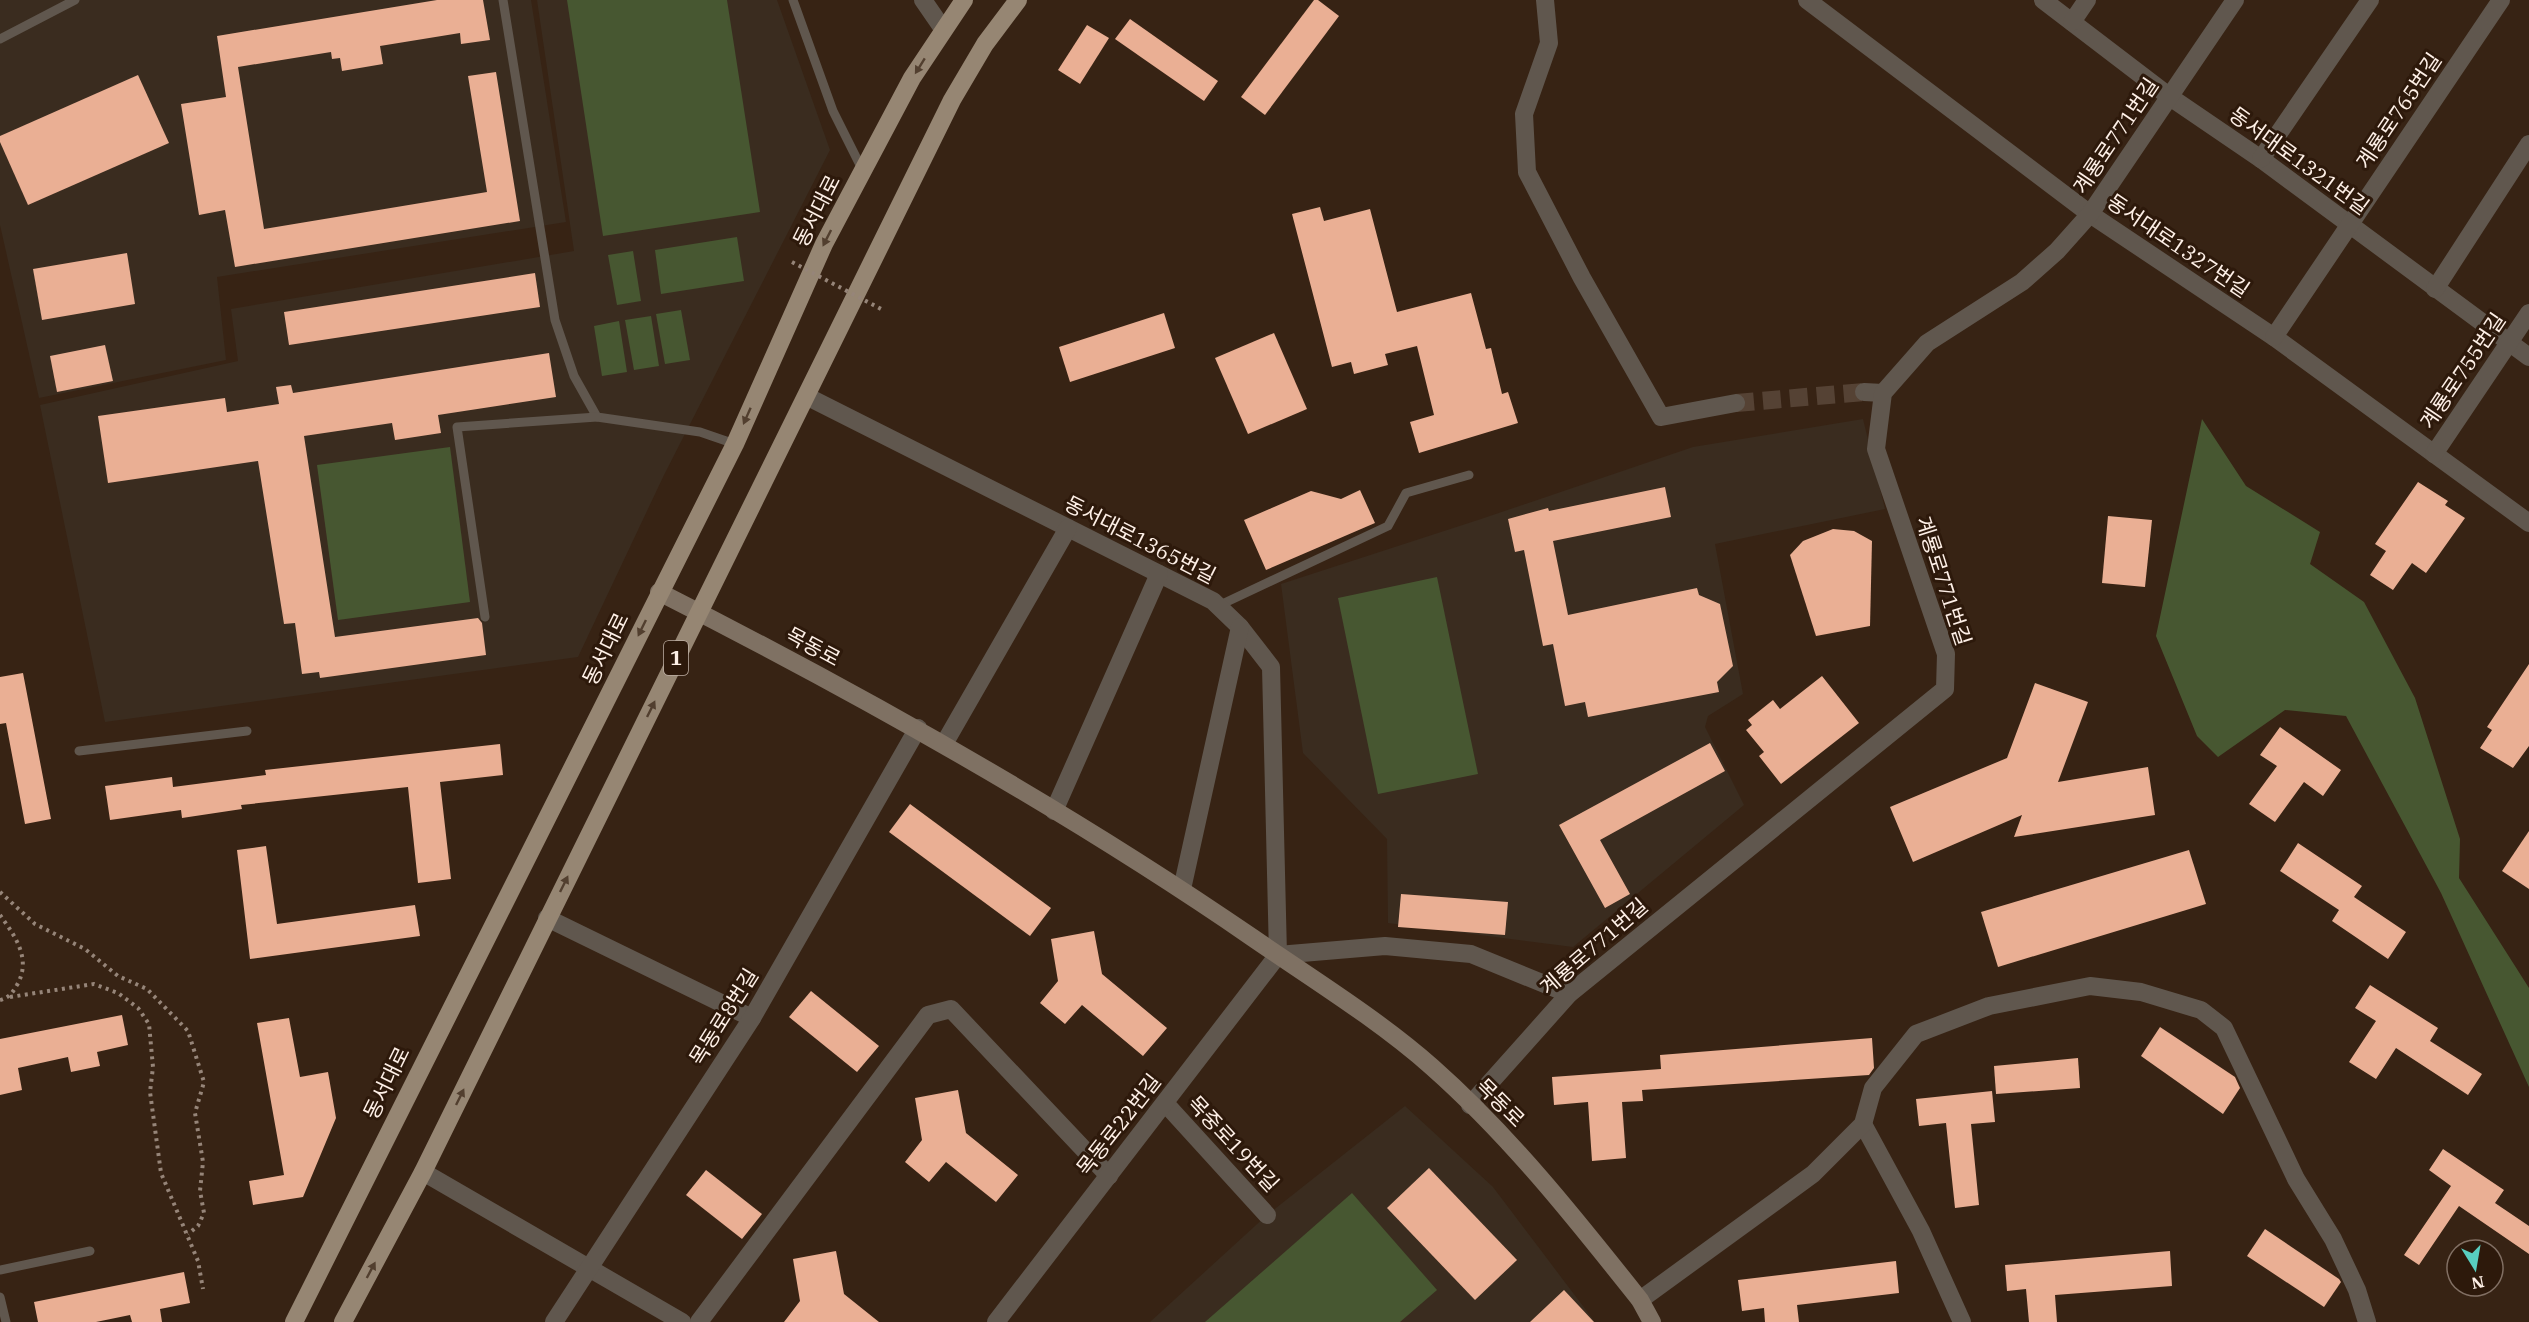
<svg xmlns="http://www.w3.org/2000/svg" width="2529" height="1322" viewBox="0 0 2529 1322" font-family="'IBM Plex Serif','Noto Sans KR',serif">
<rect width="100%" height="100%" fill="#372314"/>
<g fill="#3a2c1f">
<path d="M0 0H531L566 222 217 277 226 360 39 398 0 225Z"/>
<path d="M537 0H777L830 150 664 475 578 657 105 722 40 405 238 361 231 309 574 251Z"/>
<path d="M1863 419 1885 509 1715 544 1743 694 1708 716 1705 727 1744 805 1573 947 1388 923 1387 839 1303 753 1281 584 1481 519 1693 447Z"/>
<path d="M1405 1106 1493 1187 1595 1322H1150L1267 1215Z"/>
</g>
<g fill="#475731">
<path d="M567 0H727L760 212 603 236Z"/>
<path d="M737 237 744 281 661 294 655 250Z"/>
<path d="M633 251 641 301 617 305 608 255Z"/>
<path d="M681 310 690 360 665 364 656 314Z"/>
<path d="M651 316 659 366 634 370 625 320Z"/>
<path d="M619 321 627 372 602 376 594 326Z"/>
<path d="M2202 419 2246 486 2320 532 2310 564 2364 602 2415 698 2460 839 2459 878 2529 988V1087L2441 893 2346 716 2285 710 2218 757 2197 736 2156 636Z"/>
<path d="M450 447 470 602 338 620 317 465Z"/>
<path d="M1437 577 1478 774 1378 794 1338 598Z"/>
<path d="M1352 1193 1437 1290 1400 1322H1205Z"/>
</g>
<g fill="#eaaf94">
<path d="M437 0H483L490 40 461 44 460 33 380 46 383 64 342 71 340 58 332 59 331 52 238 67 264 229 487 192 468 76 496 72 520 221 235 267 225 210 199 215 181 104 226 97 217 36Z"/>
<path d="M1314 0H1318L1339 16 1265 115 1241 97Z"/>
<path d="M1130 19 1218 81 1204 101 1115 39Z"/>
<path d="M1087 25 1109 38 1080 84 1058 70Z"/>
<path d="M138 75 169 143 28 205 0 142V136Z"/>
<path d="M1320 207 1324 221 1370 209 1397 312 1471 293 1486 349 1491 348 1502 394 1508 392 1518 423 1419 453 1410 422 1434 415 1417 346 1385 354 1388 365 1354 374 1351 362 1332 367 1292 214Z"/>
<path d="M127 253 135 304 42 320 33 269Z"/>
<path d="M535 273 540 307 289 345 284 312Z"/>
<path d="M1164 313 1175 348 1070 382 1059 347Z"/>
<path d="M1274 333 1307 409 1248 434 1215 358Z"/>
<path d="M105 345 113 381 57 392 50 356Z"/>
<path d="M549 353 556 397 438 415 441 433 395 440 392 423 304 436 335 637 478 618 482 623 486 655 320 678 319 672 302 674 295 623 284 624 258 461 108 483 98 416 225 398 227 412 279 404 276 387 291 385 293 393Z"/>
<path d="M2418 482 2448 501 2445 505 2465 518 2426 573 2412 563 2393 590 2370 575 2386 551 2375 544Z"/>
<path d="M1665 487 1671 517 1553 541 1568 615 1697 588 1699 595 1720 604 1733 666 1717 682 1719 692 1588 717 1585 702 1565 706 1553 644 1543 646 1524 550 1515 552 1508 519 1548 508 1549 511Z"/>
<path d="M1360 490 1375 523 1266 570 1244 520 1311 491 1341 499Z"/>
<path d="M2108 516 2152 520 2145 587 2102 583Z"/>
<path d="M1833 529 1854 531 1872 541 1870 626 1816 636 1790 555 1803 541Z"/>
<path d="M2529 664V746L2513 768 2480 748 2492 730 2487 727Z"/>
<path d="M23 673 51 819 25 824 6 723 0 724V677Z"/>
<path d="M1822 676 1859 723 1781 784 1759 756 1764 752 1746 730 1752 725 1748 720 1773 700 1780 709Z"/>
<path d="M2035 683 2088 702 2058 782 2148 767 2155 815 2014 837 2022 815 1913 862 1890 807 2007 758Z"/>
<path d="M2280 727 2341 770 2323 796 2304 782 2275 822 2249 804 2277 766 2260 755Z"/>
<path d="M1710 743 1725 771 1600 840 1630 894 1605 908 1559 825Z"/>
<path d="M500 744 503 775 440 782 451 879 418 883 408 787 241 805 242 809 182 818 181 810 110 820 105 786 172 777 173 787 266 775 265 770Z"/>
<path d="M910 804 1051 908 1030 936 889 832Z"/>
<path d="M2529 831V889L2502 871Z"/>
<path d="M2298 843 2362 886 2354 897 2406 932 2388 959 2332 921 2339 910 2280 871Z"/>
<path d="M266 846 277 924 415 905 420 936 250 959 237 850Z"/>
<path d="M2189 850 2206 904 1998 967 1981 912Z"/>
<path d="M1401 894 1508 902 1505 935 1398 927Z"/>
<path d="M1094 931 1102 974 1167 1028 1143 1056 1082 1005 1065 1024 1040 1003 1058 981 1051 939Z"/>
<path d="M2370 985 2438 1028 2430 1041 2482 1074 2468 1095 2396 1048 2376 1079 2349 1062 2376 1021 2355 1008Z"/>
<path d="M811 991 879 1046 857 1072 789 1017Z"/>
<path d="M122 1015 128 1045 97 1052 100 1066 71 1072 68 1057 18 1068 22 1090 0 1095V1039Z"/>
<path d="M289 1018 300 1077 328 1072 336 1118 303 1197 253 1205 249 1181 284 1175 257 1023Z"/>
<path d="M2160 1027 2235 1077 2240 1088 2223 1114 2141 1056Z"/>
<path d="M1872 1038 1874 1068 1869 1075 1642 1090 1643 1101 1622 1102 1626 1158 1592 1161 1588 1102 1554 1105 1552 1077 1661 1069 1660 1055Z"/>
<path d="M2078 1058 2080 1088 1996 1094 1994 1066Z"/>
<path d="M958 1090 966 1133 1018 1175 996 1202 946 1162 929 1182 905 1162 922 1140 915 1098Z"/>
<path d="M1992 1091 1995 1122 1971 1124 1979 1205 1955 1208 1946 1123 1919 1126 1916 1099Z"/>
<path d="M2443 1149 2504 1190 2495 1203 2529 1226V1254L2459 1206 2419 1265 2404 1255 2451 1186 2429 1170Z"/>
<path d="M1429 1168 1517 1260 1475 1300 1387 1208Z"/>
<path d="M706 1170 762 1214 742 1239 686 1195Z"/>
<path d="M2265 1229 2339 1279 2341 1282 2324 1307 2247 1256Z"/>
<path d="M836 1251 844 1294 879 1322H784L800 1301 793 1259Z"/>
<path d="M2170 1251 2172 1286 2055 1295 2057 1322H2029L2026 1289 2007 1291 2005 1265Z"/>
<path d="M1896 1261 1899 1293 1797 1305 1799 1322H1765L1764 1308 1742 1311 1738 1280Z"/>
<path d="M184 1272 190 1303 160 1309 162 1322H132L130 1315 96 1322H38L34 1302Z"/>
<path d="M1564 1290 1594 1322H1530Z"/>
</g>
<g fill="none" stroke-linecap="round" stroke-linejoin="round">
<path stroke="#554234" stroke-width="18" stroke-dasharray="18 9" stroke-linecap="butt" d="M1736 403 1864 392"/>
<g stroke="#968579" stroke-width="4" stroke-dasharray="3 4.5" stroke-linecap="butt">
<path d="M0 892 35 924 85 949 118 976 147 989 188 1031 204 1082 195 1113 203 1162 200 1191 204 1213 198 1226 188 1234"/>
<path d="M0 915C15 936 32 959 17 985 12 993 10 997 0 1000"/>
<path d="M10 997 94 984 118 993 138 1008 149 1024 153 1067 150 1092 161 1173 198 1261 203 1289"/>
</g>
<g stroke="#60574e" stroke-width="9">
<path d="M503 0 555 320 574 376 597 417 700 432 735 444"/>
<path d="M793 0 833 111 863 171"/>
<path d="M0 39 75 0"/>
<path d="M1218 606 1388 526 1406 493 1469 475"/>
<path d="M485 617 457 427 597 417"/>
<path d="M79 751 247 731"/>
<path d="M0 1270 90 1251"/>
<path d="M0 1297 6 1322"/>
</g>
<g stroke="#60574e" stroke-width="18">
<path d="M923 0 943 29"/>
<path d="M1545 0 1549 43 1524 114 1527 172 1582 278 1661 417 1736 403"/>
<path d="M1807 0 2090 214 2274 337 2529 523"/>
<path d="M2043 0 2170 97 2261 159 2529 357"/>
<path d="M2072 22 2087 0"/>
<path d="M2261 159 2370 0"/>
<path d="M2435 289 2529 144"/>
<path d="M2274 337 2501 0"/>
<path d="M1864 392 1883 393"/>
<path d="M808 397 1213 601 1240 627 1271 667 1278 955"/>
<path d="M2434 454 2529 313"/>
<path d="M944 744 1068 528"/>
<path d="M1054 811 1159 574"/>
<path d="M1182 889 1240 627"/>
<path d="M547 918 752 1018"/>
<path d="M1278 955 1385 946 1471 954 1569 994"/>
<path d="M1165 1103 1267 1215"/>
<path d="M1863 1124 1921 1231 1962 1322"/>
<path d="M423 1172 682 1322"/>
<path d="M1640 1300 1813 1174 1863 1124 1873 1088 1916 1034 1989 1006 2090 986 2141 992 2201 1010 2224 1028 2296 1179 2333 1239 2357 1290 2367 1322"/>
<path d="M554 1322 752 1018 918 728"/>
<path d="M699 1322 928 1015 951 1009 1109 1176"/>
<path d="M996 1322 1278 955"/>
</g>
<path stroke="#60574e" stroke-width="18" d="M1470 1105 1569 994 1945 689 1946 654 1876 449 1883 393 1927 343 2022 282 2057 251 2090 214 2235 0"/>
<path stroke="#7f7163" stroke-width="18" d="M659 592C864 696 1064 808 1253 938 1311 978 1379 1020 1432 1067 1510 1136 1575 1218 1640 1300L1652 1322"/>
<g stroke="#968673" stroke-width="18">
<path d="M294 1322 735 444 824 244 912 78 964 0"/>
<path d="M343 1322 423 1172 952 100 985 44 1018 0"/>
</g>
<path stroke="#968579" stroke-width="4" stroke-dasharray="3 4.5" stroke-linecap="butt" d="M792 262 883 310"/>
</g>
<defs><path id="oneway-solid" d="M-6-.8H1V-3.2L6.5 0L1 3.2V.8H-6Z" transform="scale(1.5)"/></defs>
<g fill="#523f2f">
<use href="#oneway-solid" transform="translate(920 66) rotate(122)"/>
<use href="#oneway-solid" transform="translate(827 238) rotate(117)"/>
<use href="#oneway-solid" transform="translate(747 416) rotate(114)"/>
<use href="#oneway-solid" transform="translate(642 628) rotate(116)"/>
<use href="#oneway-solid" transform="translate(651 709) rotate(-64)"/>
<use href="#oneway-solid" transform="translate(564 884) rotate(-64)"/>
<use href="#oneway-solid" transform="translate(460 1097) rotate(-64)"/>
<use href="#oneway-solid" transform="translate(371 1270) rotate(-62)"/>
</g>
<g text-anchor="middle" stroke-width="6" stroke-linejoin="round" paint-order="stroke">
<rect fill="#2d190b" stroke="#bfb0a5" stroke-width="1.5" x="664" y="641" width="24" height="34" rx="4.5"/>
<g font-size="20" font-weight="bold" fill="#fef0e7">
<text x="676" y="665">1</text>
</g>
<g font-size="21" fill="#fef0e7" stroke="#2d190b">
<text transform="translate(2399 111) rotate(-56)" y="7">계룡로765번길</text>
<text transform="translate(2116 136) rotate(-56)" y="7">계룡로771번길</text>
<text transform="translate(2299 161) rotate(36)" y="7">동서대로1321번길</text>
<text transform="translate(817 211) rotate(-63)" y="7">동서대로</text>
<text transform="translate(2178 246) rotate(34)" y="7">동서대로1327번길</text>
<text transform="translate(2463 371) rotate(-56)" y="7">계룡로755번길</text>
<text transform="translate(1140 540) rotate(27)" y="7">동서대로1365번길</text>
<text transform="translate(1943 581) rotate(72)" y="7">계룡로771번길</text>
<text transform="translate(813 647) rotate(28)" y="7">목동로</text>
<text transform="translate(606 649) rotate(-64)" y="7">동서대로</text>
<text transform="translate(1594 947) rotate(-41)" y="7">계룡로771번길</text>
<text transform="translate(724 1017) rotate(-58)" y="7">목동로8번길</text>
<text transform="translate(387 1083) rotate(-64)" y="7">동서대로</text>
<text transform="translate(1500 1103) rotate(45)" y="7">목동로</text>
<text transform="translate(1119 1125) rotate(-52)" y="7">목동로22번길</text>
<text transform="translate(1233 1144) rotate(47)" y="7">목중로19번길</text>
</g>
</g>
<g transform="translate(2475 1268) rotate(169)"><circle r="28" fill="#2d190b" stroke="#816f63" stroke-width="1.5"/>
<path d="M0-4.5L10 22L0 15L-10 22Z" fill="#58cec0"/>
<text y="-9" font-size="16" font-weight="bold" text-anchor="middle" fill="#fef0e7">N</text>
</g>
</svg>
